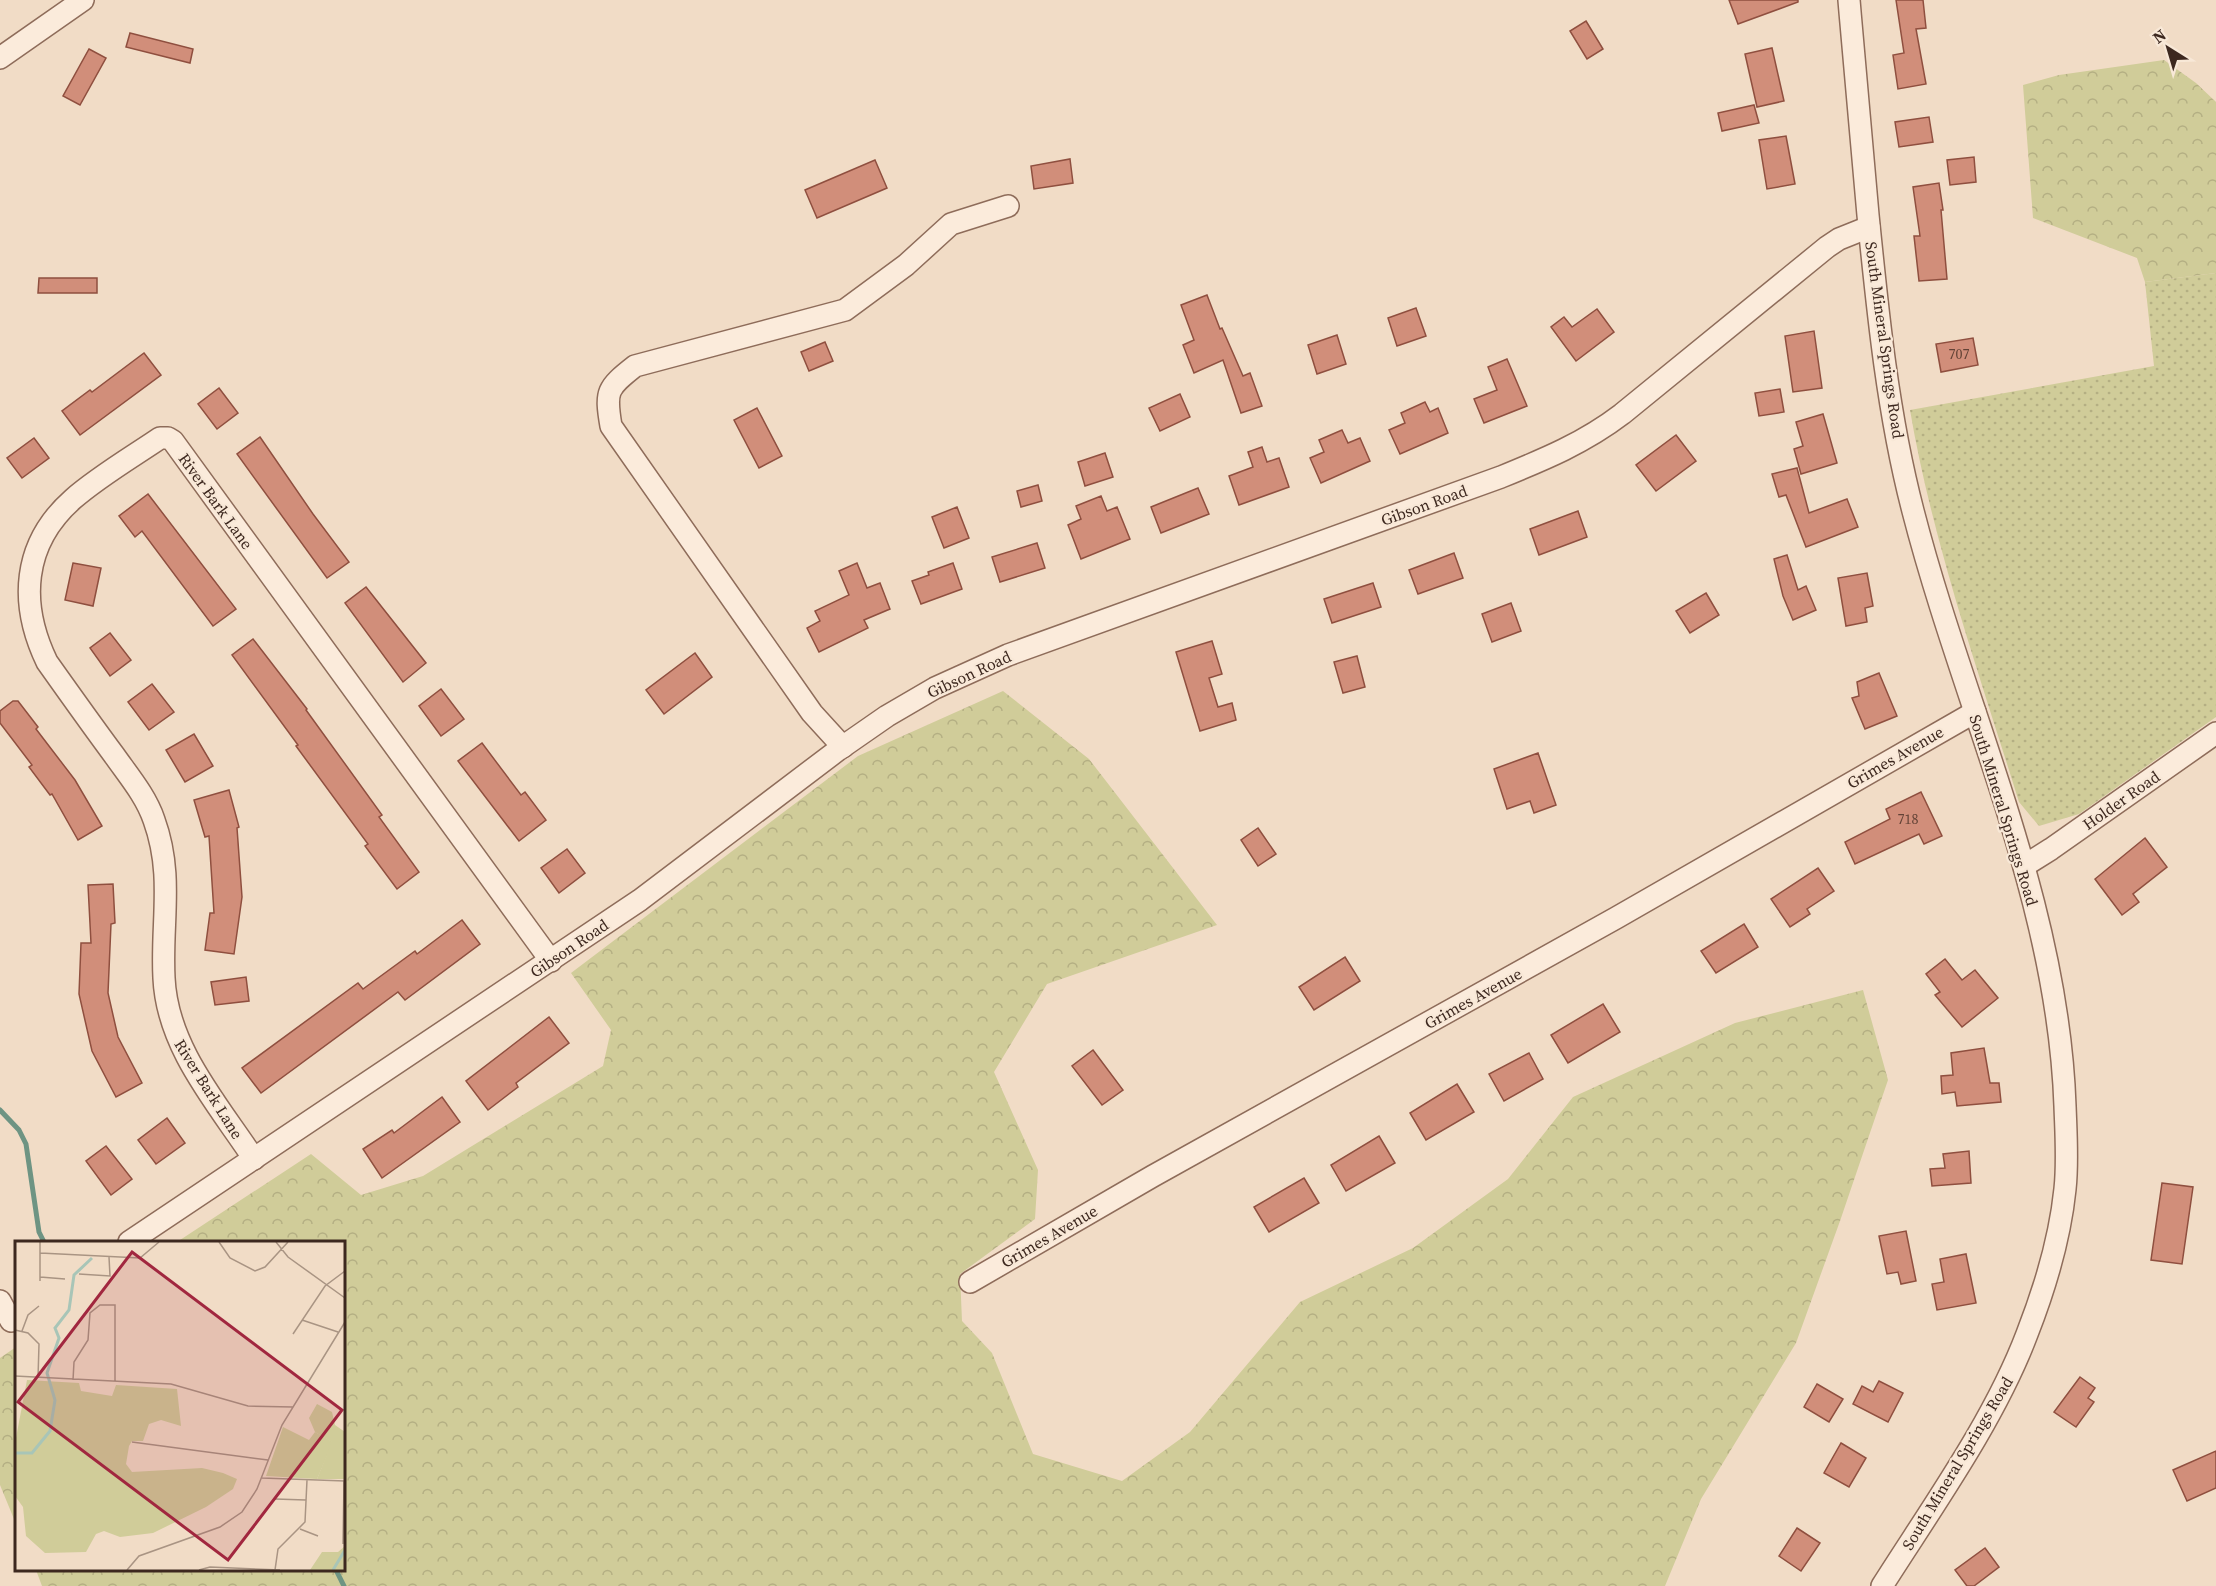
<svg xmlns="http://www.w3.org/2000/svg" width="2216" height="1586" viewBox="0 0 2216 1586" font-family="'Source Serif 4',serif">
<defs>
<pattern id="grass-dots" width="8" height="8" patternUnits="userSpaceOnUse" patternTransform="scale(1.5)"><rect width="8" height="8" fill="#d0cc99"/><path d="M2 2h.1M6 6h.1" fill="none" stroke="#b4af83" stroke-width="1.8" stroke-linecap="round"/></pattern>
<pattern id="forest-crowns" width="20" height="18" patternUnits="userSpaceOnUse" patternTransform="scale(1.5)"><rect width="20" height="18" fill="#d0cc99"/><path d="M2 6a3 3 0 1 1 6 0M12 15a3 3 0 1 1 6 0" fill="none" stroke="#b4af83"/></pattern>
</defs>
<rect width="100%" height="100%" fill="#f1dcc6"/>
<path fill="url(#grass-dots)" d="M2216 273V717L2079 814 2039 826 2019 802C1979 673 1933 544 1910 410L2154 366 2145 282Z"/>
<g fill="url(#forest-crowns)">
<path d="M2164 60 2196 83 2216 102V273L2145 282 2137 258 2033 218 2023 85 2059 75Z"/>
<path d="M1003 691 1089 759 1217 925 1047 984 994 1072 1038 1170 1035 1219 960 1274 962 1321 992 1353 1033 1454 1122 1481 1190 1432 1300 1302 1413 1248 1508 1179 1573 1097 1735 1023 1863 990 1888 1080 1840 1221 1796 1343 1701 1499 1665 1586H42L36 1570H344V1242H177L311 1154 361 1195 423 1176 603 1066 611 1030 571 973 858 756Z"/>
<path d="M16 1347V1524L0 1485V1358Z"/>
</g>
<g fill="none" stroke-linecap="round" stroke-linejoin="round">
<g stroke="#6e9483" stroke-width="5">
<path d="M0 1110 19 1130 26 1144 39 1232 44 1242"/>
<path d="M336 1570 344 1586"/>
</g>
</g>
<g fill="#d18e7a" stroke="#8f4f3f" stroke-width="1.5">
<path d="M1729 0H1798V2L1738 24Z"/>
<path d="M1896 0H1923L1926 28 1916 29 1926 84 1898 89 1893 55 1904 53Z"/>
<path d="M1586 21 1603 49 1587 59 1570 31Z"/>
<path d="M130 33 193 49 190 63 126 47Z"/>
<path d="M1772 48 1784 101 1757 107 1745 54Z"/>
<path d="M89 49 106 58 80 105 63 96Z"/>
<path d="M1754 105 1759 123 1722 131 1718 113Z"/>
<path d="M1929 117 1933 142 1899 147 1895 122Z"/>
<path d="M1786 136 1795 184 1767 189 1759 140Z"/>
<path d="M1974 157 1976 182 1950 185 1947 160Z"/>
<path d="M1070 159 1073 183 1034 189 1031 166Z"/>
<path d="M875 160 887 188 817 218 805 190Z"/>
<path d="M1939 183 1943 210H1941L1947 279 1919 281 1914 236H1920L1913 187Z"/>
<path d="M39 278H97V293H38Z"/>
<path d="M1207 295 1220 329 1222 328 1243 376 1250 373 1262 406 1241 413 1223 360 1194 373 1183 345 1194 340 1181 305Z"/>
<path d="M1416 308 1426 336 1397 346 1388 318Z"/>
<path d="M1597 309 1614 332 1576 361 1551 327 1564 317 1572 327Z"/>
<path d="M1814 331 1822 388 1793 392 1785 336Z"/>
<path d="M1337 335 1346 364 1317 374 1308 345Z"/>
<path d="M1973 338 1978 365 1941 372 1936 344Z"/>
<path d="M825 342 833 361 809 371 801 352Z"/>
<path d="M144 353 161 375 80 435 62 411 90 390 92 392Z"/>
<path d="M1507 359 1527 406 1484 423 1474 399 1497 390 1488 367Z"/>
<path d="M219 388 238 413 217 429 198 404Z"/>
<path d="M1780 389 1784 412 1759 416 1755 393Z"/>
<path d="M1180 394 1190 417 1160 431 1149 408Z"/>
<path d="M1425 402 1430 412 1438 408 1448 433 1400 454 1389 430 1405 423 1401 413Z"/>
<path d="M757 408 782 456 759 468 734 420Z"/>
<path d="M1823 414 1837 463 1801 474 1794 449 1803 446 1796 422Z"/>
<path d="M1342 430 1348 443 1360 438 1370 461 1321 483 1310 458 1324 452 1319 440Z"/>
<path d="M1676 435 1696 461 1656 491 1636 465Z"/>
<path d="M260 437 313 514 349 562 327 578 237 454Z"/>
<path d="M34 438 49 458 22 478 7 458Z"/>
<path d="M1262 447 1267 462 1279 458 1289 487 1239 505 1229 476 1253 467 1248 452Z"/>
<path d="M1105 453 1113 477 1085 486 1078 462Z"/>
<path d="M1797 468 1809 513 1847 499 1858 527 1806 547 1786 495 1779 497 1772 474Z"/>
<path d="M1038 485 1042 501 1021 507 1017 491Z"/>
<path d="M1198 488 1209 514 1161 533 1151 507Z"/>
<path d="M148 494 236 609 213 626 142 531 135 537 119 516Z"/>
<path d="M1101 496 1107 511 1117 507 1130 539 1081 559 1068 525 1081 519 1076 506Z"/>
<path d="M957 507 969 538 944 548 932 517Z"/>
<path d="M1578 511 1587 537 1539 555 1530 529Z"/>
<path d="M1037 543 1045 568 1000 582 992 557Z"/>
<path d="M1454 553 1463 578 1418 594 1409 570Z"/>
<path d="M1787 555 1798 590 1806 586 1816 610 1793 620 1783 596 1774 559Z"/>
<path d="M73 563 101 568 93 606 65 600Z"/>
<path d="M857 563 867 588 880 583 890 609 864 620 868 628 819 652 807 628 820 621 815 611 849 595 839 571Z"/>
<path d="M953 563 962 589 921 604 912 581 929 575 928 572Z"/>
<path d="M1867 573 1873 606 1865 608 1867 622 1846 626 1838 578Z"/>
<path d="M1373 583 1381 607 1332 623 1324 599Z"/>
<path d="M366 587 426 663 403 682 345 603Z"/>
<path d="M1706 593 1719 615 1690 633 1676 611Z"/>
<path d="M1511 603 1521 631 1492 642 1482 614Z"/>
<path d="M110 633 131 660 110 676 90 648Z"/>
<path d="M253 639 307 709 306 710 382 815 379 817 419 872 397 889 365 846 368 844 296 746 298 745 232 655Z"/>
<path d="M1212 641 1222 674 1209 678 1218 707 1232 703 1236 720 1200 731 1176 652Z"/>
<path d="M695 653 712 677 664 714 646 690Z"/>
<path d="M1357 656 1365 687 1343 693 1334 662Z"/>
<path d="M1879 673 1897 716 1865 729 1852 698 1859 696 1857 682Z"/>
<path d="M152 684 174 712 149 730 128 702Z"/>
<path d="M441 689 464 719 441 736 419 706Z"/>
<path d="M13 701H18L38 727 36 729 75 780 102 826 78 840 52 794 50 795 29 767 32 765 0 723V711Z"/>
<path d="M194 734 213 766 185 782 166 750Z"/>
<path d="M482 743 521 795 525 792 546 820 519 841 458 761Z"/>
<path d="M1538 753 1556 805 1534 813 1530 801 1507 809 1494 769Z"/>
<path d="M229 790 239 827 237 828 242 897 234 954 205 950 210 913H214L209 836 205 837 194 800Z"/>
<path d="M1921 792 1942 836 1924 844 1919 834 1855 864 1845 842 1890 819 1886 809Z"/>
<path d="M1258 828 1276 854 1258 866 1241 840Z"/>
<path d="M2145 838 2167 867 2133 894 2139 902 2122 915 2095 879Z"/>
<path d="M567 849 585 873 559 893 541 868Z"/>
<path d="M1818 868 1834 891 1807 909 1810 914 1790 927 1771 899Z"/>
<path d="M113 884 115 923 111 924 108 993 118 1037 142 1083 116 1097 92 1051 79 994 81 943H91L88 885Z"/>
<path d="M462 920 480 944 405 1000 398 992 261 1093 242 1068 358 983 363 989 415 951 417 954Z"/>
<path d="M1744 924 1758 947 1716 973 1701 951Z"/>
<path d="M1345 957 1360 981 1314 1010 1299 987Z"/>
<path d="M1945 959 1962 980 1975 970 1998 998 1962 1027 1935 995 1940 992 1926 974Z"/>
<path d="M246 977 249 1001 215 1005 211 982Z"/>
<path d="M1603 1004 1620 1032 1568 1063 1551 1035Z"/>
<path d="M549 1017 569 1043 516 1083 518 1087 488 1110 466 1081Z"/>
<path d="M1984 1048 1990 1083H1999L2001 1102 1957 1106 1955 1092 1942 1094 1941 1076 1953 1075 1951 1053Z"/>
<path d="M1093 1050 1123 1090 1102 1105 1072 1066Z"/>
<path d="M1529 1053 1543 1079 1504 1101 1489 1074Z"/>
<path d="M1457 1084 1474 1112 1426 1140 1410 1113Z"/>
<path d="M442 1097 460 1122 382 1178 363 1149 392 1130 394 1133Z"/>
<path d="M167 1118 185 1143 156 1164 138 1140Z"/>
<path d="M1379 1136 1395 1163 1346 1191 1331 1165Z"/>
<path d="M106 1146 132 1179 111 1195 86 1161Z"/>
<path d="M1969 1151 1971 1183 1932 1186 1930 1169 1945 1168 1943 1154Z"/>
<path d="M1304 1178 1319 1203 1269 1232 1254 1207Z"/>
<path d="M2162 1183 2193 1187 2182 1264 2151 1260Z"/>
<path d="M1906 1231 1916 1281 1901 1284 1898 1272 1887 1274 1879 1236Z"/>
<path d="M1966 1254 1976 1303 1937 1310 1932 1284 1944 1282 1940 1259Z"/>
<path d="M2080 1377 2095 1388 2088 1398 2094 1402 2076 1427 2054 1412Z"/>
<path d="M1879 1381 1903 1393 1888 1422 1853 1404 1862 1386 1873 1392Z"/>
<path d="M1817 1384 1843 1399 1829 1422 1804 1407Z"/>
<path d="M1841 1443 1866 1458 1849 1487 1824 1473Z"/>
<path d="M2216 1451V1488L2187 1501 2173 1470Z"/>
<path d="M1797 1528 1820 1543 1801 1571 1779 1556Z"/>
<path d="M1985 1548 1999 1567 1974 1586H1967L1955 1570Z"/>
</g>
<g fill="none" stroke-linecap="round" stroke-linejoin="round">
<g stroke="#8e6c5a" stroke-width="24">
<g id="minor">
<path d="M1849 0C1855 72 1862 144 1868 215 1878 315 1888 415 1913 511 1964 709 2058 899 2065 1106 2066 1134 2068 1162 2065 1189 2060 1238 2045 1288 2027 1334 1994 1421 1932 1507 1882 1586"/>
<path d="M0 58 83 0"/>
<path d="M843 747 812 713 611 426C605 391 607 388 635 366L845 310 906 265 951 224 1008 206"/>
<path d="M2024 866 2051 849 2216 733"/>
<path d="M254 1159C217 1103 167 1047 164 978 161 922 174 875 154 820 146 796 128 775 114 755 91 724 69 693 47 662 19 604 22 544 73 499 98 477 132 457 160 438H168L173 441 551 961"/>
<path d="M129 1242 640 900 838 750 887 716 935 688 1008 655 1501 477C1545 459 1584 443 1622 414L1827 247 1839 239 1869 227"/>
<path d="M970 1282 1153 1176 1616 918 1975 712"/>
<path d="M0 1301 11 1321"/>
</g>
</g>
<use href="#minor" stroke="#fbebdb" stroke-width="21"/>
</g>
<g text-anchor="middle" stroke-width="4.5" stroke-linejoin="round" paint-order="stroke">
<g font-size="14" fill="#624236">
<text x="1959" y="359">707</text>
<text x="1908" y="824">718</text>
</g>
<g font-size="16" fill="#3d281f" stroke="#f8e8d7">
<text transform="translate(1885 340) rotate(82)" y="6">South Mineral Springs Road</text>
<text transform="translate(216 501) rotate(54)" y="6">River Bark Lane</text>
<text transform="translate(1424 505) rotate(-20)" y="6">Gibson Road</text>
<text transform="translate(969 674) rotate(-25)" y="6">Gibson Road</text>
<text transform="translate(1895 757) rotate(-30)" y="6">Grimes Avenue</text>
<text transform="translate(2121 800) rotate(-35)" y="6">Holder Road</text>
<text transform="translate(2004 810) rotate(73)" y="6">South Mineral Springs Road</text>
<text transform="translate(569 948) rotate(-34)" y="6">Gibson Road</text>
<text transform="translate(1473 998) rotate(-29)" y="6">Grimes Avenue</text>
<text transform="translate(209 1089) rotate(58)" y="6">River Bark Lane</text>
<text transform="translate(1049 1236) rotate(-30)" y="6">Grimes Avenue</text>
<text transform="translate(1957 1463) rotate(-59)" y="6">South Mineral Springs Road</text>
</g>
</g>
<g transform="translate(15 1241)">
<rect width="330" height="330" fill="#f1dcc6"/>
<path d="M268 186 294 199 300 191 318 201 302 238 251 235Z" fill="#d0cc99"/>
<path d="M12 139 64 142 66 150 97 155 101 144 162 148 166 185 146 179 134 183 128 200H117L114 205 111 223 117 231 187 227 208 232 222 238 218 248 191 266 138 292 105 296 89 290 81 293 71 311 30 312 11 295 8 266 0 255V202ZM302 163 317 171 320 184 330 191V238H302L317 201 300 191 294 177ZM330 305V329H295L307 311H323Z" fill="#d0cc99"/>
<path fill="none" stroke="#a8c5b7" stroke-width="3" d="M0 212H17L35 190 40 159 32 132 44 97 40 87 54 69 59 34 77 17M318 329 330 309"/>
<path fill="none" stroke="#a99483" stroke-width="1.5" d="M25 1V40M204 1 215 17 240 30 250 26 273 1M261 1 273 16 330 57M25 12 125 17 144 1M64 33 95 35 94 16M25 36 50 38M287 79 323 91M0 89 13 92 24 103 23 137M7 90 13 74 24 65M278 93 310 45 330 30M0 135 156 143 233 165 278 166M58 139 59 121 73 99 75 72 85 64H100V141M117 201 253 219M247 237 330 240M260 258 291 259M285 288 303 295M328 303 329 240M112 329 124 315 205 286 227 271 242 248 267 184 330 81M184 329 195 326 265 329M260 329 263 308 290 281 292 239"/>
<path fill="#a1273f" fill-opacity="0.15" stroke="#a1273f" stroke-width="3" d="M117 11 327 169 213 319 3 161Z"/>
<rect width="330" height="330" fill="none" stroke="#3d281f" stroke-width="3"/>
</g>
<g transform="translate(2168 48) rotate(323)" stroke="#f8e8d7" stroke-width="4.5" paint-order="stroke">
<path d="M0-4.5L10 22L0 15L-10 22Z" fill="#3d281f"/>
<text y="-9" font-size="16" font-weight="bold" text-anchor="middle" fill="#3d281f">N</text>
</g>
</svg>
